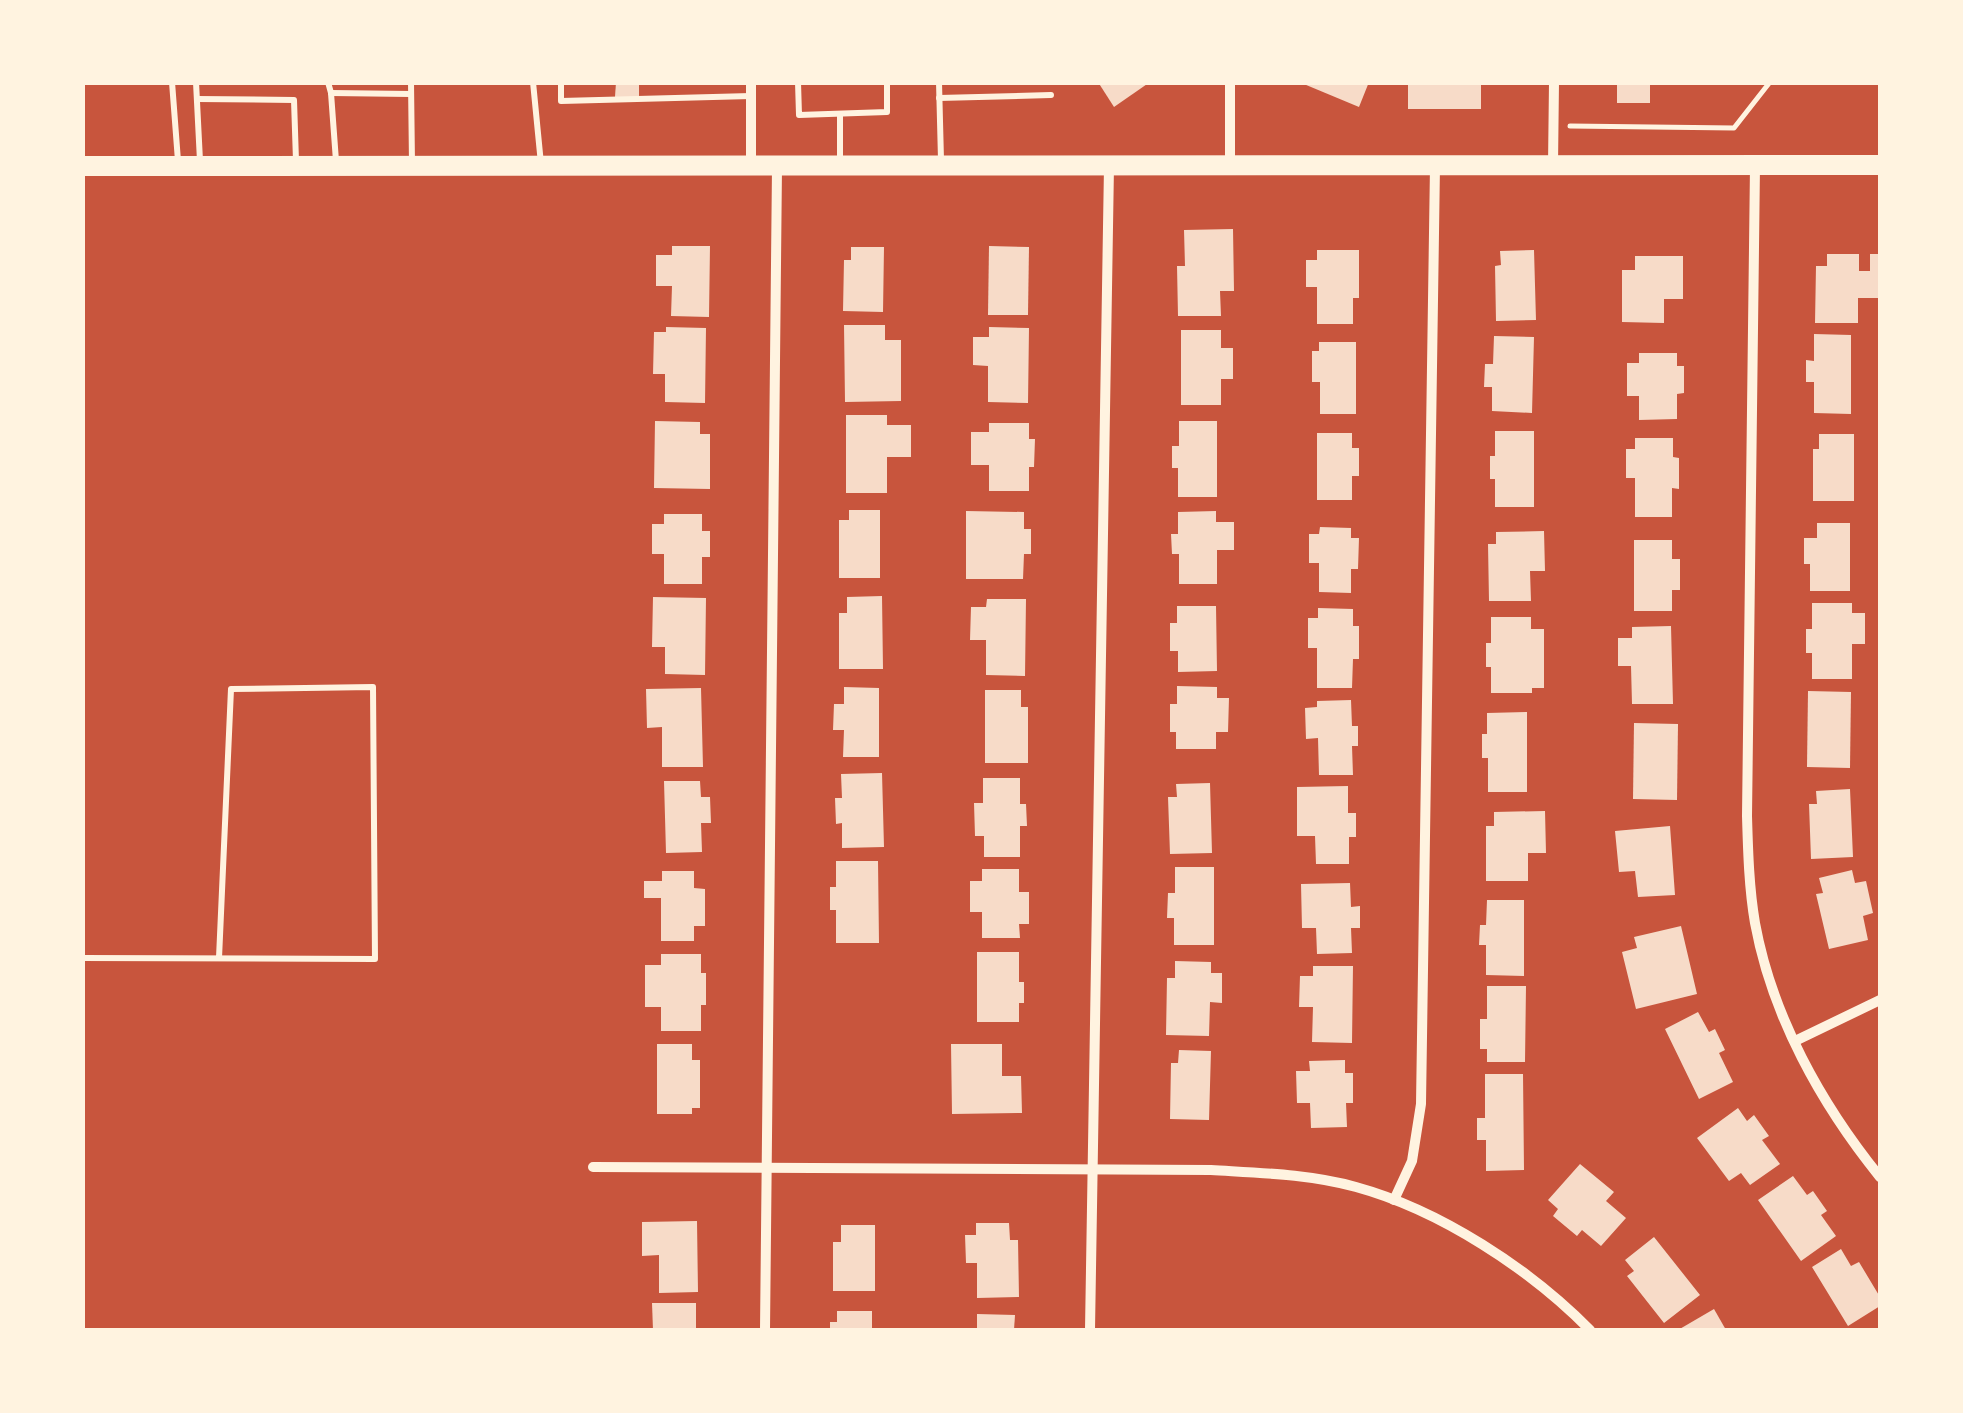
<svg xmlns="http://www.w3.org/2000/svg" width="1963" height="1413" viewBox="0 0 1963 1413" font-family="'Archivo Narrow',sans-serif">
<rect width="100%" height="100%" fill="#c8553d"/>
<g fill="#f7dbc8">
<path d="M616 82H639V97H615Z"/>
<path d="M1098 82H1150L1114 107Z"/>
<path d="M1299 82H1369L1359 107Z"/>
<rect x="1408" y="82" width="73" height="27"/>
<rect x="1617" y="82" width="33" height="21"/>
<path d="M1233 229 1234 291H1220L1221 316H1178L1177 266H1185L1184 230Z"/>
<path d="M672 246H710L709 317 671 316 672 286H656V255H672Z"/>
<path d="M989 246 1029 247 1028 315H988Z"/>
<path d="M851 247H884L883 312 843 311 844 260H851Z"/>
<path d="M1317 250H1359V298H1353V324H1317V287H1306V260H1317Z"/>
<path d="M1534 250 1536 320 1496 321 1495 266 1501 265 1500 251Z"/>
<path d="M1827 254H1859V271H1870V254H1880V298H1858V323H1815L1816 266H1827Z"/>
<path d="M1635 256H1683V299H1664V323L1622 322V270H1635Z"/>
<path d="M844 325H885V340H901V401L845 402Z"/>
<path d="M666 327 706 328 705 403 665 402V374H653L654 332H666Z"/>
<path d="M989 327 1029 328 1028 403 988 402V366L973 365V337H989Z"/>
<path d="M1181 330H1221V348H1233V379H1221V405H1181Z"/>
<path d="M1814 334 1851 335V414L1814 413V382H1806V360L1814 361Z"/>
<path d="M1494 336 1534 337 1532 413 1492 411V387H1484L1485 364H1493Z"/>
<path d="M1319 342H1356V414H1320V382H1312V351H1319Z"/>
<path d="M1639 353H1677V366H1684V393L1677 394V419L1639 420V396H1627V363H1639Z"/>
<path d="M846 415H887V425H911V457H887V493H846Z"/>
<path d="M655 421 700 422V434H710V489L654 488Z"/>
<path d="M1179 421H1217V497H1178V468H1172V446H1179Z"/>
<path d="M989 423H1029V439H1035L1034 467H1029V491H989V465H971V432H989Z"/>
<path d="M1495 431H1534V507H1495V479H1490V456H1495Z"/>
<path d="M1317 433H1352V448H1359V476H1352V500H1317Z"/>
<path d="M1819 434H1854V501H1813V449H1819Z"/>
<path d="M1635 438H1673V457L1679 458V489L1672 488V517H1635V478H1626V449H1635Z"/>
<path d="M849 510H880V578H839V520H849Z"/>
<path d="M966 511 1024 512V529H1031V554H1024L1023 579H966Z"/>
<path d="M1216 511V522H1234V550H1217V584H1179V554H1172L1171 534H1178V512Z"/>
<path d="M664 514H702V531H710V557H702V584H664V554H652V524H664Z"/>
<path d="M1817 523H1850V591H1810V564H1804V538H1817Z"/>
<path d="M1320 527 1351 528V538H1359L1358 569H1351V593L1319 592V563H1309V534H1319Z"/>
<path d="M1544 531 1545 571H1530L1531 601H1489L1488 544H1496V532Z"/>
<path d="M1634 540H1672V559H1680V590H1672V611H1634Z"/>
<path d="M882 596 883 669H839V613H847V597Z"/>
<path d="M653 597 706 598 705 675 665 674V647H652Z"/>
<path d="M987 599H1026L1025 676 986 675V640H970L971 607H986Z"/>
<path d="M1812 603H1852V613H1865V644H1852V679H1812V653H1806V629H1812Z"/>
<path d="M1177 606H1216L1217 671 1178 672V651H1170V623H1177Z"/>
<path d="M1318 608 1353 609V626H1359V659H1353L1352 688H1317V648H1308V618H1318Z"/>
<path d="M1491 617H1531V629H1544V688H1532V693H1491V667H1486V643H1491Z"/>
<path d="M1671 626 1673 704H1632L1631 666H1618V638H1632V627Z"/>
<path d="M1177 686 1217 687V698H1229L1228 732H1216V749H1176V732H1170V704H1177Z"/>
<path d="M844 687 879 688V757H843L844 730H833L834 704H844Z"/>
<path d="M701 688 703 767H662V727L647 728 646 689Z"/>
<path d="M985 690H1021V707H1028V763H985Z"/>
<path d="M1808 691 1851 692 1850 768 1807 767Z"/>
<path d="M1351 700 1352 726H1358V746H1352L1353 775H1319L1318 738 1306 739 1305 708 1317 707V701Z"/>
<path d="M1527 712V792H1488V758H1482V734H1487V713Z"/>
<path d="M1634 723 1678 724 1677 800 1633 799Z"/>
<path d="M882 773 884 847 842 848V823L836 824 835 798H842L841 774Z"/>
<path d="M983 778H1020V804H1026L1027 826H1020V857H984V836H975L974 803H983Z"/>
<path d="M664 781H700L701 797H710L711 823H701L702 852 666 853Z"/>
<path d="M1210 783 1212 853 1170 854 1168 797H1177L1176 784Z"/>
<path d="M1348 786V813H1356V837H1349V864H1316L1315 836H1297V787Z"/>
<path d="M1850 789 1853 857 1811 859 1809 804H1817L1816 791Z"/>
<path d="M1545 811 1546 853H1528V881H1486V826H1494V812Z"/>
<path d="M1670 826 1675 895 1638 897 1635 871 1619 872 1615 831Z"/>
<path d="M836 861H878L879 943H836V910H830V887H836Z"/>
<path d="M1175 867H1214V945H1174V918H1167L1168 893H1175Z"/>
<path d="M982 869H1019V892H1029V924H1019L1020 938H982V912H970V881H982Z"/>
<path d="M1852 870 1855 883 1866 881 1873 913 1863 916 1868 940 1829 949 1816 894 1823 893 1819 878Z"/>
<path d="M662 871H694V888L705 889V926H694V941H661V898H644V881H662Z"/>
<path d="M1350 883 1351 907 1360 906V928H1351L1352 953 1317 954 1316 928H1302L1301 884Z"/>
<path d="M1487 900H1524V976L1486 975V945H1479L1480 925H1486Z"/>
<path d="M1681 926 1697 994 1636 1009 1622 952 1637 948 1634 937Z"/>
<path d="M977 952H1019V982H1024V1003H1019V1022H977Z"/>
<path d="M661 954H701V973H706V1005H701V1031H661V1007H645V965H661Z"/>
<path d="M1175 961 1211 962V973H1222V1003L1210 1002 1209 1036 1166 1035 1167 978H1175Z"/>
<path d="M1313 966H1353L1352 1043 1312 1042 1313 1007H1299L1300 976H1313Z"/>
<path d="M1487 986H1526L1525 1062H1487V1049H1480V1019H1487Z"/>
<path d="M1698 1012 1709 1032 1715 1029 1725 1050 1719 1053 1733 1082 1699 1099 1665 1029Z"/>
<path d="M657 1044H692V1060H700V1108H692V1114H657Z"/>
<path d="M951 1044H1002V1076H1021L1022 1113 952 1114Z"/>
<path d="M1179 1050 1211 1051 1209 1120 1170 1119 1171 1063H1178Z"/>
<path d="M1345 1060V1073H1353V1103H1346L1347 1127 1311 1128 1310 1103H1297L1296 1071H1310L1309 1061Z"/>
<path d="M1485 1074H1523L1524 1170 1486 1171V1140H1477V1118H1485Z"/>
<path d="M1738 1108 1747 1121 1754 1115 1769 1136 1762 1140 1780 1164 1750 1185 1741 1173 1729 1181 1697 1138Z"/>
<path d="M1580 1164 1614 1192 1606 1201 1626 1218 1601 1246 1582 1230 1577 1236 1553 1216 1558 1209 1548 1200Z"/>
<path d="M1793 1176 1807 1195 1813 1191 1827 1211 1821 1215 1836 1236 1801 1261 1758 1200Z"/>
<path d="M697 1221 698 1292 659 1293V1255L642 1256V1222Z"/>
<path d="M976 1223H1009L1010 1240H1018L1019 1297 977 1298V1263H966L965 1235H976Z"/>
<path d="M841 1225H875V1291H833V1242H841Z"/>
<path d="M1654 1237 1700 1295 1664 1323 1627 1276 1634 1271 1625 1260Z"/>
<path d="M1841 1249 1851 1266 1859 1262 1880 1297V1306L1848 1326 1812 1267Z"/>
<path d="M652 1303H696V1330H653Z"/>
<path d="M1714 1309 1726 1330H1678Z"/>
<path d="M837 1311H872V1330H830V1322H837Z"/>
<path d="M977 1314 1015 1315 1014 1330H977Z"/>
</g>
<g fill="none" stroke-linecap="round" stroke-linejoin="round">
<path stroke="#fff3e0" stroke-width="5" d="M1570 126 1734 128 1770 82"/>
<g stroke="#fff3e0" stroke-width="6">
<path d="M172 82 178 161"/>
<path d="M196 82 200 161"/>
<path d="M328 82 331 93 336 161"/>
<path d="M411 82 412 164"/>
<path d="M533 82 541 164"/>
<path d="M561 82V101L751 96"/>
<path d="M798 82 799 115 887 112V82"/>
<path d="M939 82 941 160"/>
<path d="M331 93 411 94"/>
<path d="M939 98 1051 95"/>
<path d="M197 99 294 100 296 161"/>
<path d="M840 115V164"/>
<path d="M82 958 375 959 373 687 231 689 219 958"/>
</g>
<g stroke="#fff3e0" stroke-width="10">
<path d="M751 82V165"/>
<path d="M1230 165V82"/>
<path d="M1553 165 1554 82"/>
<path d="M1755 166 1747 816C1748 851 1749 888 1755 923 1772 1016 1821 1104 1880 1177"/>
<path d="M1795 1041 1880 1000"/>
<path d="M593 1167 1211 1170C1260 1173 1309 1174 1356 1187 1440 1210 1530 1269 1590 1330"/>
<path d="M1394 1200 1412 1161 1421 1104 1435 166"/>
<path d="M765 1330 777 167"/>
<path d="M1090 1330 1109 166"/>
</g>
<path stroke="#fff3e0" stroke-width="20" d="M82 166 1880 165"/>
</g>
<rect width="1963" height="1413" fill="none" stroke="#fff3e0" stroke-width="170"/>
</svg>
